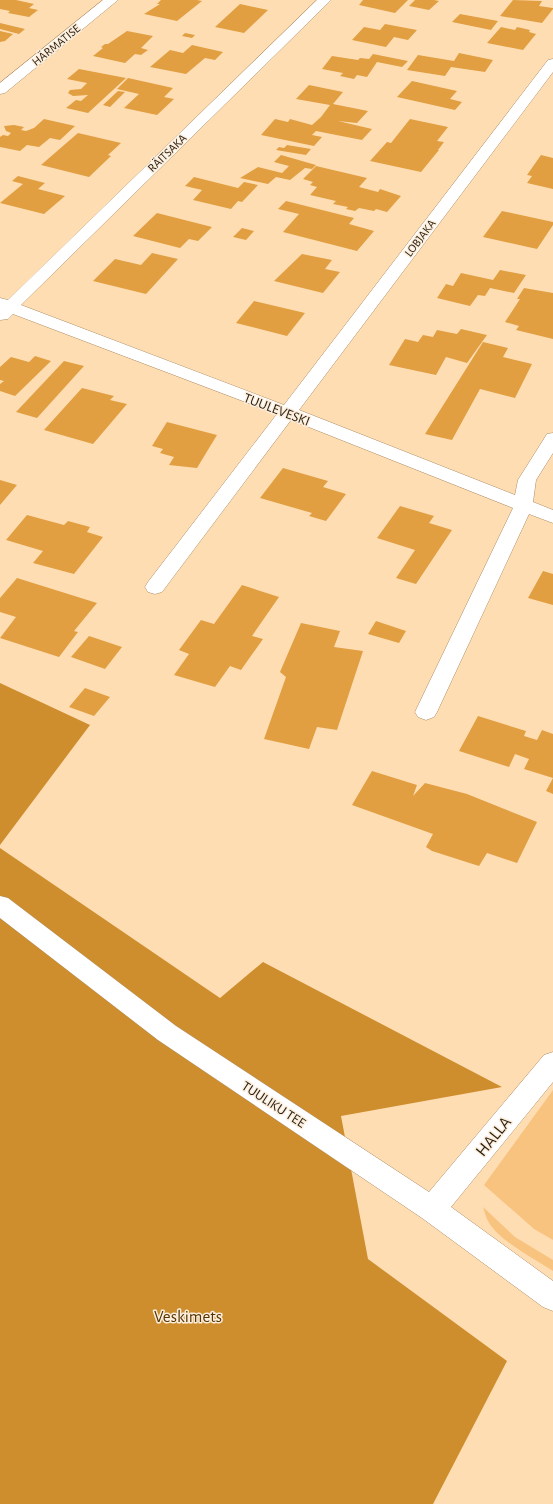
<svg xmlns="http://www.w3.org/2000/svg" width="553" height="1504" viewBox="0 0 553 1504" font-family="'Alegreya Sans',sans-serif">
<rect width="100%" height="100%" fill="#ffddb3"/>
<g fill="#f8c37f">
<path d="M553 1090V1240L534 1229 484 1185Z"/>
<path d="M483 1207 515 1237 553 1260V1271C536 1260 504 1243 492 1227 487 1221 485 1214 483 1207Z"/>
</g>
<g fill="#cf8e2d">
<path d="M0 683 90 725 0 845Z"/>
<path d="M0 848 220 998 263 962 502 1087 341 1116 368 1259 507 1361 433 1504H0Z"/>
</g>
<g fill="#e19f41">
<path d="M0 0H16L34 4 29 8 38 10 29 17 8 13 10 11 0 9Z"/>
<path d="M161 0H197L202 1 177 21 144 14 160 4H157Z"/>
<path d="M363 0H408L395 13 359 5Z"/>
<path d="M415 0H434L439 1 429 10 409 6Z"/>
<path d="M513 0 542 1 539 6 553 8V9L542 23 500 16Z"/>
<path d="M240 4 268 10 244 33 215 27Z"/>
<path d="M460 14 498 21 491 30 452 22Z"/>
<path d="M0 23 25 29 19 34 0 29Z"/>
<path d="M385 24 417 30 408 40 394 37 386 47 352 40 364 27 380 30Z"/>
<path d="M501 27 515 30 517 27 530 30 529 32 536 34 523 50 487 43Z"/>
<path d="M0 31 13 34 5 41 0 42Z"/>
<path d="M127 31 153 36 141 48 148 50 141 55 135 54 125 63 93 56 103 48 101 47 105 44H108Z"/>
<path d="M185 33 195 35 192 38 182 36Z"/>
<path d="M192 45 223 52 215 60 205 58 186 74 150 67 170 50 183 53Z"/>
<path d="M459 53 493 60 485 72 451 67 445 76 407 70 418 55 454 61Z"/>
<path d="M373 54 408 61 402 67 377 62 367 77 357 75 354 79 340 76 343 73 322 69 332 56 358 60 360 58 369 59Z"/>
<path d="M79 69 126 78 88 113 66 108 76 100 81 101 88 95 73 96 68 93 70 90 81 89 87 83 67 79Z"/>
<path d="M128 78 173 88 164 97 174 99 157 115 124 108 139 94 117 89Z"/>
<path d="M412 81 457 91 450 99 462 102 455 110 397 97Z"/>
<path d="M309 85 343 92 333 104 368 111 357 123 338 121 372 129 362 140 316 131 312 135 322 137 314 146 261 135 275 119 288 122 290 119 312 125 321 117 330 105 296 99Z"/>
<path d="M118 91 125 92 110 107 103 105Z"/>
<path d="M44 119 75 126 60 140 50 138 39 147 27 145 20 151 0 147V137L3 135 8 136 11 133 6 131 4 126 14 125 24 127 21 130 26 131 34 128Z"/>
<path d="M410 119 448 127 437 141 444 142 438 150H439L421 172 370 161 387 142 391 143Z"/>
<path d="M78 133 121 143 108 155 111 156 89 177 41 165Z"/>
<path d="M287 145 311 149 306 155 276 150 279 147 284 148Z"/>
<path d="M281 155 316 165 312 169 305 168 290 180 276 177 268 184 240 178 258 167 282 173 289 166 274 162Z"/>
<path d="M541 155 553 158V189L527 183 532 176 527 175Z"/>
<path d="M316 166 367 178 359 187 378 192 380 189 401 196 387 212 376 209 374 211 359 208 355 211 346 209 348 207 333 204 336 201 310 195 317 187 310 185 313 182 303 179Z"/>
<path d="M18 176 45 183 38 189 65 196 44 214 0 203 23 184 12 181Z"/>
<path d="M194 177 238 188 244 182 258 185 242 202 238 201 231 209 193 200 202 190 185 186Z"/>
<path d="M286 201 354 218 349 224 374 231 357 251 283 232 299 214 278 209Z"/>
<path d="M502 211 553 222V225L537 249 483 237Z"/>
<path d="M157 213 212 227 198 241 189 239 180 248 133 236Z"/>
<path d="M242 228 254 231 246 240 233 237Z"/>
<path d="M152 253 178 259 146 294 93 281 115 259 141 265Z"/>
<path d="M302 254 332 260 325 269 340 272 323 293 274 281Z"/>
<path d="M500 270 526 275 514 293 490 288 485 296 478 295 470 306 437 298 446 284 453 286 461 273 493 280Z"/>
<path d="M524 288 553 293V339L516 330 519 326 505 322 520 299H517Z"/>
<path d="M254 301 305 313 287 336 236 323Z"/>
<path d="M461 329 487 335 467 363 446 357 436 375 389 365 405 339 418 342 423 335 433 337 437 330 457 334Z"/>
<path d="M483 342 508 348 503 357 532 364 515 398 480 389 452 440 425 434Z"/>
<path d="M35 356 51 361 15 396 0 391V384L4 381 0 380V367L11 357 29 362Z"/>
<path d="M64 361 84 366 37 418 16 412Z"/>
<path d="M82 388 114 396 110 400 127 404 93 444 44 430Z"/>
<path d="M167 422 217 435 197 468 169 465 174 457 160 453 163 449 152 446Z"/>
<path d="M283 468 328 481 323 487 346 494 326 521 309 516 312 513 260 498Z"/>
<path d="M0 480 17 485 0 505Z"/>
<path d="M400 506 434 516 429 523 452 530 416 584 396 578 415 550 377 538Z"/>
<path d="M27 515 64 525 68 521 90 527 87 532 103 537 74 574 33 563 43 551 6 540Z"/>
<path d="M543 571 553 574V605L528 598Z"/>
<path d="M17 578 97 603 74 631 78 632 59 657 0 638 16 617 0 612V598Z"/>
<path d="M242 585 279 597 252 636 263 639 241 670 230 666 215 687 174 675 189 654 179 650 201 620 214 624Z"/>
<path d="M376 621 406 631 399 643 368 634Z"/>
<path d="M301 623 340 631 334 647 363 651 337 730 317 727 309 749 264 739 286 677 280 672Z"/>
<path d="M89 636 122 647 105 669 71 657Z"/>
<path d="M85 688 110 697 94 716 69 707Z"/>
<path d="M478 716 526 731 524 736 537 740 542 730 553 734V794L546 791 553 778 524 769 529 759 515 754 509 767 459 751Z"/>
<path d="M372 771 417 785 413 796 425 783 467 794 537 822 517 863 487 853 479 866 432 851 426 847 433 834 352 805Z"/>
</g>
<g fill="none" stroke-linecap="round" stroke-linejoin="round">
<g stroke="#ac8c65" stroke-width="1">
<g id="minor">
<path d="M103 0H118L5 93 0 94V83Z"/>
<path d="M317 0H331L21 305 284 405 548 60 553 59V72L299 410 515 495 518 480 547 434 553 433V453L536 480 533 502 553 510V523L529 514 437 712 434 717 426 720 418 717 415 712 513 508 291 420 162 592 155 594 148 592 145 587 148 582 277 414 13 314 8 319 0 320V298L8 300Z"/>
<path d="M0 896 8 898 176 1026 429 1192 544 1055 553 1052V1082L451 1207 553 1281V1311L543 1307 422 1218 158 1040 0 918Z"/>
</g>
</g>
<use href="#minor" fill="#fff" fill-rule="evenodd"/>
</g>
<g text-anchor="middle" stroke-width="3" stroke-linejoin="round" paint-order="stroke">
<g font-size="12" fill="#291d0d" stroke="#fceedd">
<text transform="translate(56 45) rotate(-39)" y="4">HÄRMATISE</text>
<text transform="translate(167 153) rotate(-44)" y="4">RÄITSAKA</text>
<text transform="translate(420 238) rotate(-53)" y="4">LOBJAKA</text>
</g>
<g font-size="14" fill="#291d0d" stroke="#fceedd">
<text transform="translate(277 409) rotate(21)" y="5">TUULEVESKI</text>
<text transform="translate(274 1104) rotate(33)" y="5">TUULIKU TEE</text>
</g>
<g font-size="17" fill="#291d0d" stroke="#fceedd">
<text transform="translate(493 1136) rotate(-51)" y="6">HALLA</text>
</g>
<g font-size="17" fill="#563500" stroke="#fceedd">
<text x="188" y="1322">Veskimets</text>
</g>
</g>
</svg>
